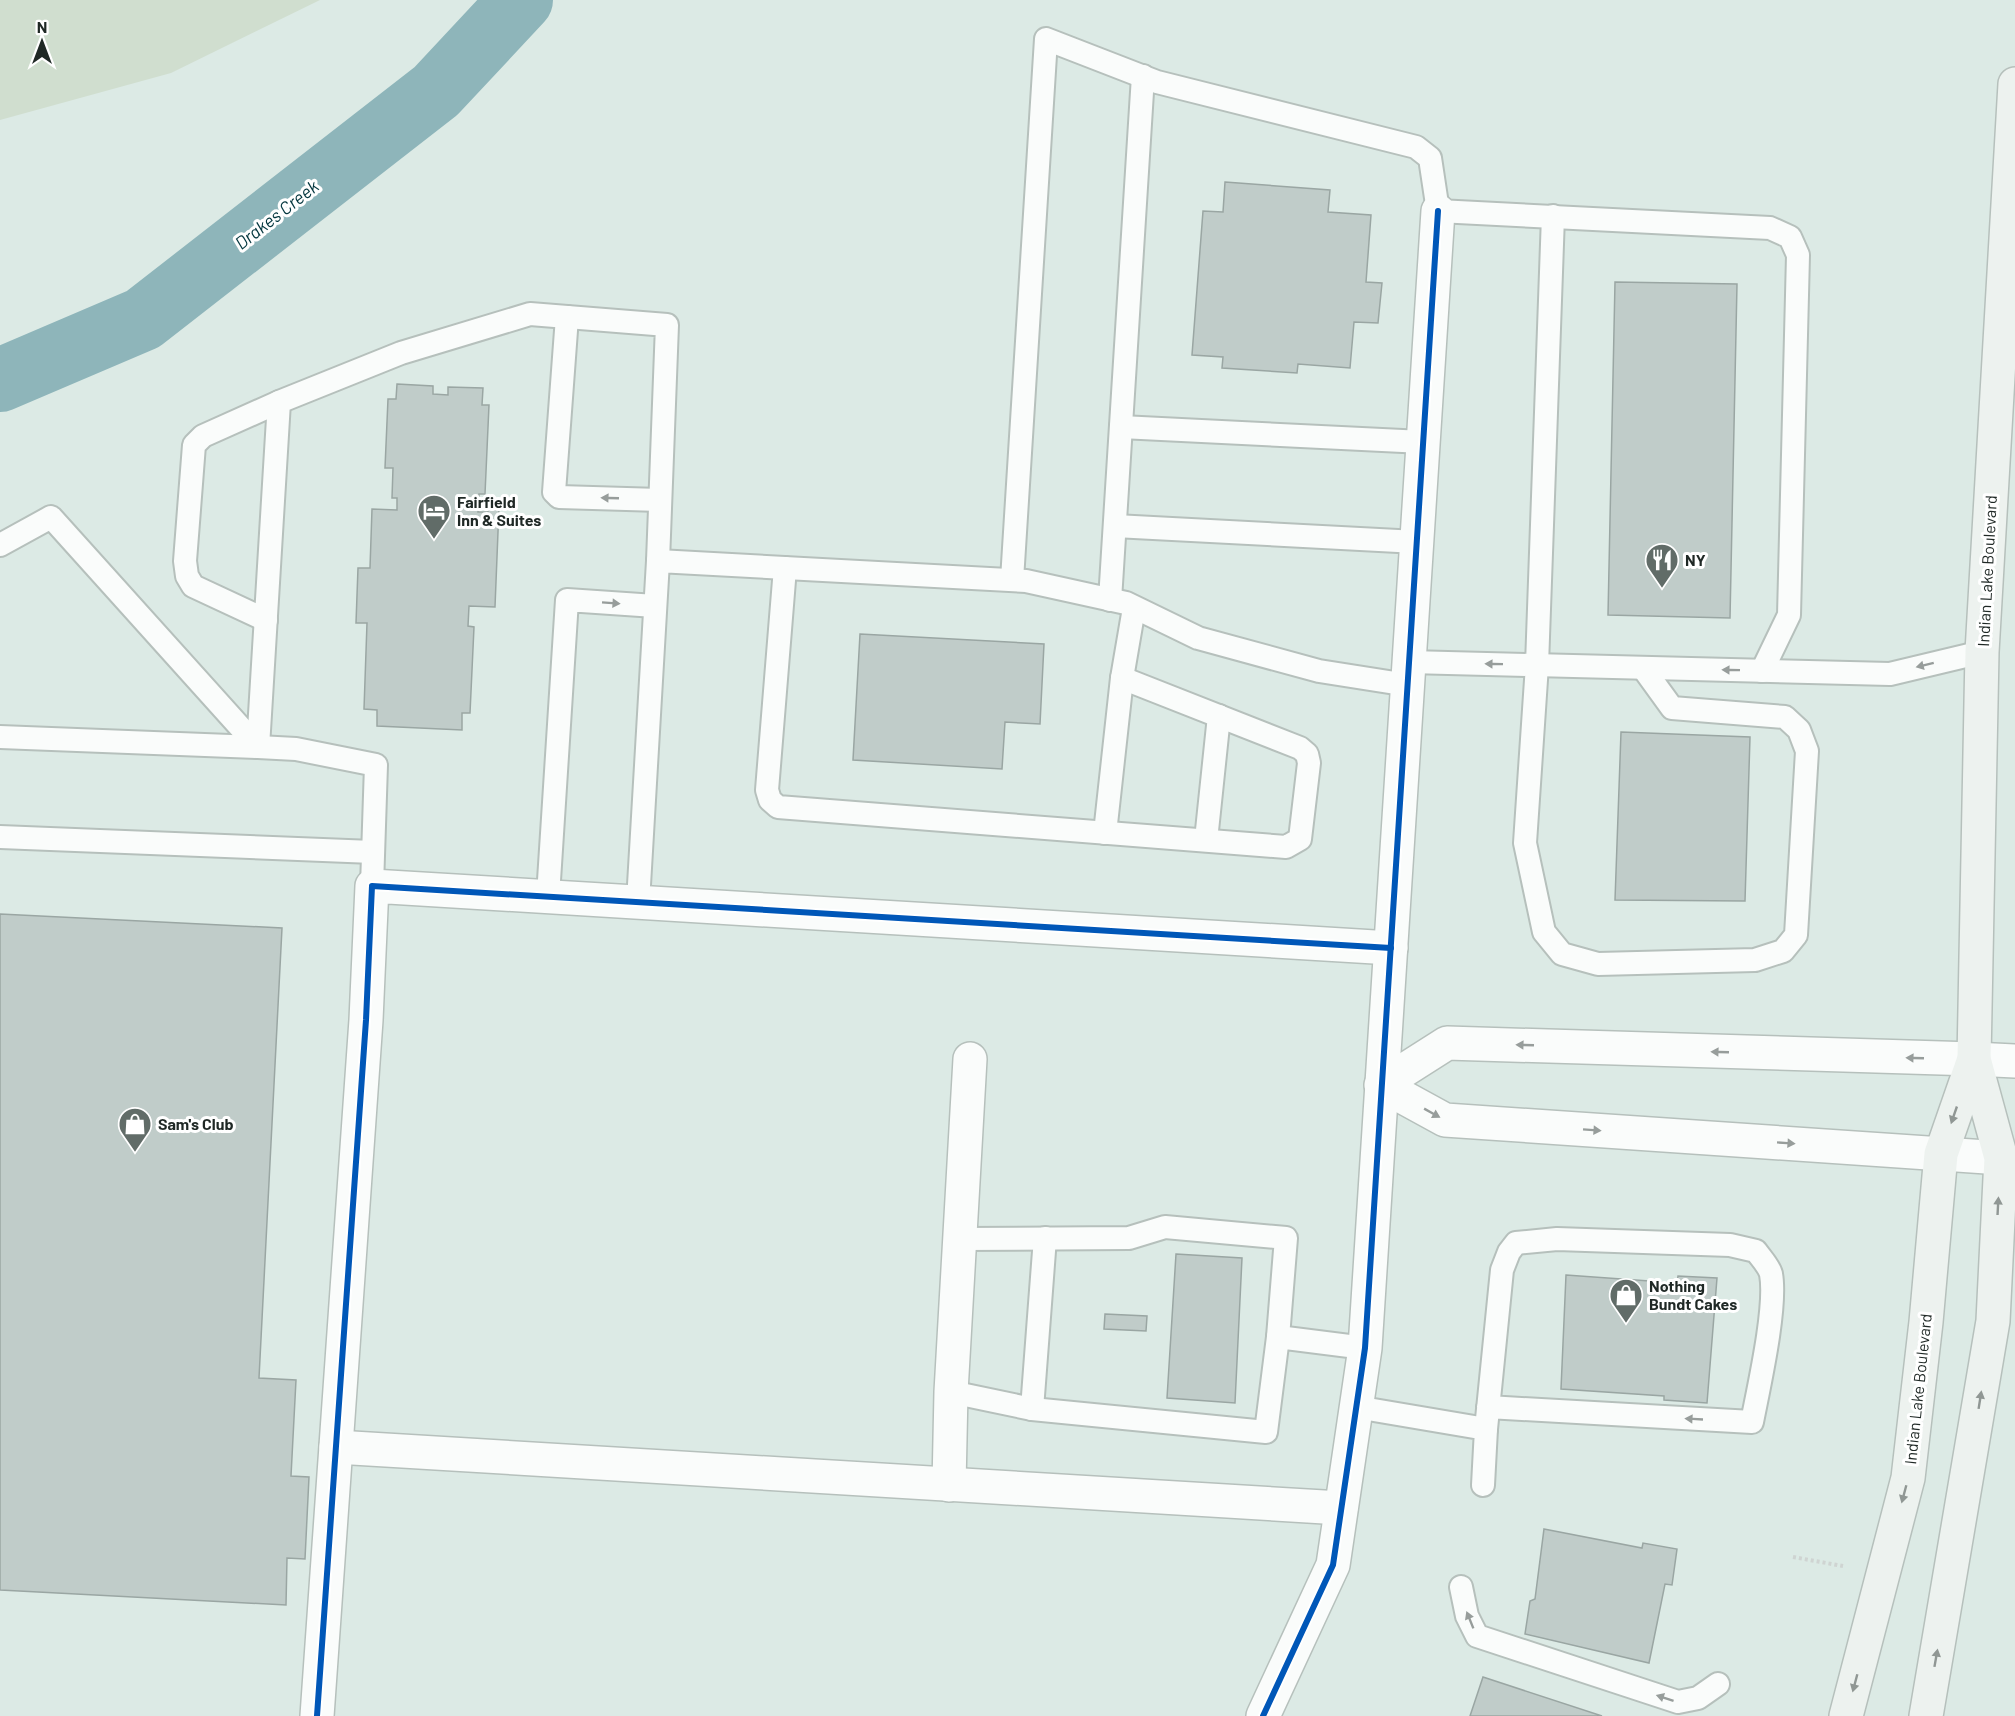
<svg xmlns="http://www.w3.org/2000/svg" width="2015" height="1716" viewBox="0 0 2015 1716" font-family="Barlow,sans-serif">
<rect width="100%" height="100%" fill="#dceae5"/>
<path fill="#d0decf" d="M0 0H320L171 73 0 120Z"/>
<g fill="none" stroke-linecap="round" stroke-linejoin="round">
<path stroke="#8eb5ba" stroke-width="64" d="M0 380 143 319 436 91 521 0"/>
</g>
<g fill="#c0ccc9" stroke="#9aa6a3" stroke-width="1.5">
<path d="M1225 182 1330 190 1328 212 1371 215 1366 282 1382 283 1378 323 1354 322 1350 368 1298 364 1297 373 1222 368 1223 357 1192 355 1203 211 1223 212Z"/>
<path d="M1615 282 1737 284 1730 618 1608 615Z"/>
<path d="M397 384 433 386V394L448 395V387L483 388 482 405H489L485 494H479L478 512H488V507H499L495 607 469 606 468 626 474 627 470 713H462V730L377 726V710L364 709 367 623H356L358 568H370L372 509 397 510V498H392L393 468H385L388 399H396Z"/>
<path d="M860 634 1044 644 1040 724 1005 722 1002 769 853 760Z"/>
<path d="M1621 732 1750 737 1745 901 1615 900Z"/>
<path d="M0 914 282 928 259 1378 296 1380 291 1476 309 1477 305 1559 287 1558 286 1605 0 1590Z"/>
<path d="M1176 1254 1242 1258 1235 1403 1167 1398Z"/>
<path d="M1566 1275 1677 1283 1678 1276 1717 1278 1707 1403 1664 1400V1396L1561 1389Z"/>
<path d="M1105 1314 1147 1316 1146 1331 1104 1329Z"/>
<path d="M1544 1529 1642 1548 1643 1543 1677 1549 1672 1585 1665 1584 1649 1663 1525 1634 1530 1601 1535 1599Z"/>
<path d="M1483 1677 1602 1716H1470Z"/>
</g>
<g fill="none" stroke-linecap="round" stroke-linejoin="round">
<g stroke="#b6c0bc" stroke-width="26">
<g id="service">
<path d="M1553 216 1537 665 1525 843 1544 932 1562 954 1598 964 1755 960 1783 951 1796 935 1807 751 1799 730 1785 717 1672 708 1643 668"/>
<path d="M567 317 554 492 559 497 660 500"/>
<path d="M1121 427 1423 442"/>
<path d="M1115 526 1417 542"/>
<path d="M0 545 51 517 258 747 296 749 376 765 372 886"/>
<path d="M785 568 767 790 770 800 778 807 1286 847 1300 839 1309 763 1307 754 1300 748 1122 678"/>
<path d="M1012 580 1046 39 1157 82 1416 147 1430 158 1438 211 1770 228 1790 237 1798 255 1789 615 1762 671"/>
<path d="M1110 600 1143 76"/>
<path d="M266 620 193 586 187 576 185 561 194 445 203 436 279 402"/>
<path d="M1409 662 1890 674 1982 652"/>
<path d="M0 737 258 747 279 402 401 353 530 314 667 325 658 561"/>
<path d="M1105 833 1122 678 1134 608"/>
<path d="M0 837 373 852"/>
<path d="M1206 840 1219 716"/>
<path d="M548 896 567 600 655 606"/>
<path d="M638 902 658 561 1026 581 1126 603 1198 638 1319 671 1408 685"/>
<path d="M961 1239 1129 1238 1165 1227 1286 1238 1278 1337"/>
<path d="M951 1392 1032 1409 1266 1432 1278 1337 1365 1348"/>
<path d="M1356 1407 1486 1429 1483 1485"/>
<path d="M1032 1409 1045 1238"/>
<path d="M1486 1429 1502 1270 1509 1252 1516 1243 1557 1239 1730 1245 1756 1251C1760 1257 1769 1266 1771 1274 1777 1307 1759 1386 1752 1422L1488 1407"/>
<path d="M1461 1587 1467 1616 1477 1636 1678 1702 1698 1698 1718 1684"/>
</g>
</g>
<g stroke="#b6c0bc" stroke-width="36">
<g id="minor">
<path d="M1974 1059 1447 1043 1381 1085 1445 1120 2001 1158"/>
<path d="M336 1447 1341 1508"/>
<path d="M949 1485 951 1392 970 1059"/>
<path d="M317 1716 366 1020 372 886 1391 948"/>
<path d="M1263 1716 1333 1565 1365 1348 1438 211"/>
</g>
</g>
<g stroke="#b6c0bc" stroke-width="36">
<path id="tertiary" d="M1974 1059 2015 1061"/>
</g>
<g stroke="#b6c0bc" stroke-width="36">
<g id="secondary">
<path d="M1846 1716 1908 1478 1926 1322 1941 1154 1974 1059"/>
<path d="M1926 1716 1993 1321 2001 1158 1974 1059 1982 652 2015 84"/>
</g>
</g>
<path stroke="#cfd4d2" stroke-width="4" stroke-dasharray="3 3" stroke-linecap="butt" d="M1793 1557 1843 1566"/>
<use href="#service" stroke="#fafcfb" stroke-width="22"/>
<use href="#minor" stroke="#fafcfb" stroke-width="33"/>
<use href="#tertiary" stroke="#fafcfb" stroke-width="33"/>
<use href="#secondary" stroke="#edf2ef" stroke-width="33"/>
<g stroke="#fff" stroke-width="10">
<g id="cycleway">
<path d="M317 1716 366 1020 372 886 1391 948"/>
<path d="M1263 1716 1333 1565 1365 1348 1438 211"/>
</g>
</g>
<use href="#cycleway" stroke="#0057b8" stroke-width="6"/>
</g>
<defs><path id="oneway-solid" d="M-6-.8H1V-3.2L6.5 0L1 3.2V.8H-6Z" transform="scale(1.5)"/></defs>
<g fill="#979d9b">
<use href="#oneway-solid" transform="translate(610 498) rotate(-178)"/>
<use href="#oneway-solid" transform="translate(611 603) rotate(4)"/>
<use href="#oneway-solid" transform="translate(1494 664) rotate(-179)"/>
<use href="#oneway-solid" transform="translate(1925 665) rotate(166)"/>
<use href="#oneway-solid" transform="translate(1731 670) rotate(-179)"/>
<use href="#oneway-solid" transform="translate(1525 1045) rotate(-178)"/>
<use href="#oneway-solid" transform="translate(1720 1052) rotate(-178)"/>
<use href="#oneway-solid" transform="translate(1915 1058) rotate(-178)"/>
<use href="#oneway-solid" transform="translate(1432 1113) rotate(29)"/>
<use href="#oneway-solid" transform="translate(1592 1130) rotate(4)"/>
<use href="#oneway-solid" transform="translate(1786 1143) rotate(4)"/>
<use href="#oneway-solid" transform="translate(1694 1419) rotate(-177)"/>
<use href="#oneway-solid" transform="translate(1470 1620) rotate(-112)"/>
<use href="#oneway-solid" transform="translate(1665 1698) rotate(-162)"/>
</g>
<g fill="#909794">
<use href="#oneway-solid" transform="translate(1954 1115) rotate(109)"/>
<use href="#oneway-solid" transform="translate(1998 1206) rotate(-87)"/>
<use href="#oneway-solid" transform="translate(1980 1400) rotate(-81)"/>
<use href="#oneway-solid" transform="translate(1904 1494) rotate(105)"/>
<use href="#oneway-solid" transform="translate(1936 1658) rotate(-80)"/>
<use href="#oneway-solid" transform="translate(1855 1683) rotate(105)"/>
</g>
<defs>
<g id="hotel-pin" transform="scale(1.725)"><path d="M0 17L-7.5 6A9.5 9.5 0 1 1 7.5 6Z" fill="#616c68" stroke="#fff"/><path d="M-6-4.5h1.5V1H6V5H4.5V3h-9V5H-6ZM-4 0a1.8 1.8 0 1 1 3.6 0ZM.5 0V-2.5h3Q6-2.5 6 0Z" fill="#fff"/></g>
<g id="restaurant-pin" transform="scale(1.725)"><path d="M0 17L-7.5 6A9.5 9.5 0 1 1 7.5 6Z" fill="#616c68" stroke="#fff"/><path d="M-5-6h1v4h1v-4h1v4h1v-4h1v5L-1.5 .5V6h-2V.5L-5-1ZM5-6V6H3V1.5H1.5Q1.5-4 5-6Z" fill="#fff"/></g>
<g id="shop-pin" transform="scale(1.725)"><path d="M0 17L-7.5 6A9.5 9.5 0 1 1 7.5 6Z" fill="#616c68" stroke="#fff"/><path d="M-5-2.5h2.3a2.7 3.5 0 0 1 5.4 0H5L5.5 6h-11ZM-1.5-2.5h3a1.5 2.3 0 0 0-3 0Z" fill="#fff"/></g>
</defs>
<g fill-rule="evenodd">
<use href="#hotel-pin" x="434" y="511"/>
<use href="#restaurant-pin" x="1662" y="560"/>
<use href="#shop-pin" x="135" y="1124"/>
<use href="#shop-pin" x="1626" y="1295"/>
</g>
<g text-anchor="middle" stroke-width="6" stroke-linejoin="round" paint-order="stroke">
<g font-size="16" font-weight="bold" fill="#1f2825" stroke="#fff" text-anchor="start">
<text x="457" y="508">Fairfield<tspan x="457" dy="18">Inn &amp; Suites</tspan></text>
<text x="1685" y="566">NY</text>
<text x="158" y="1130">Sam's Club</text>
<text x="1649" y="1292">Nothing<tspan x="1649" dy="18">Bundt Cakes</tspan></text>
</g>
<g font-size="16" fill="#1f2825" stroke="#fff">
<text transform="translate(1987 571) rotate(-87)" y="6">Indian Lake Boulevard</text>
<text transform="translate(1918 1389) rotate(-84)" y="6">Indian Lake Boulevard</text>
</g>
<g font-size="18" font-style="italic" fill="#02353d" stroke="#fff">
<text transform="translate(277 215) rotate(-38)" y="6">Drakes Creek</text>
</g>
</g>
<g transform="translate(42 42)" stroke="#ffffff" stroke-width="4.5" paint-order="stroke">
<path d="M0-4.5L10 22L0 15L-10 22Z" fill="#1f2825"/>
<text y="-9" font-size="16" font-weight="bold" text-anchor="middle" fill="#1f2825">N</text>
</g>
</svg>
